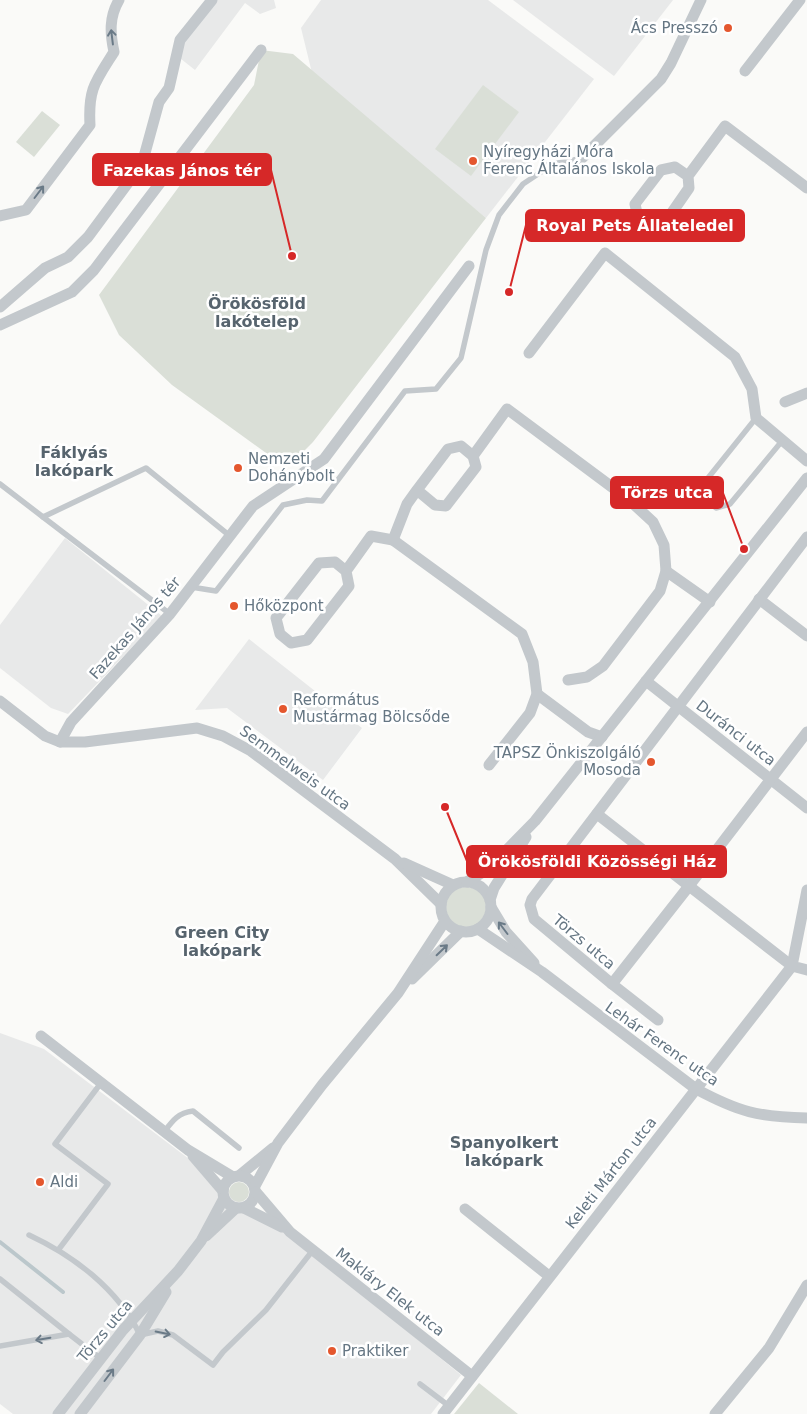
<svg xmlns="http://www.w3.org/2000/svg" width="807" height="1414" viewBox="0 0 807 1414" font-family="'DejaVu Sans',sans-serif">
<rect width="100%" height="100%" fill="#fafaf8"/>
<g fill="#e8e9e9">
<path d="M212 0H274L276 8 260 14 245 3 195 70 176 55Z"/>
<path d="M321 0H488L594 79 486 218 313 77 301 28Z"/>
<path d="M513 0H673L614 76Z"/>
<path d="M65 538 162 616 68 714 51 708 0 668V625Z"/>
<path d="M249 639 362 728 323 780 227 708 195 710Z"/>
<path d="M0 1033 44 1049 296 1240 461 1375 431 1414H13L0 1404Z"/>
</g>
<g fill="#dadfd7">
<path d="M261 50 293 54 486 218 313 442 299 456 273 458 172 385 119 335 99 295 254 85Z"/>
<path d="M483 85 519 112 471 176 435 149Z"/>
<path d="M42 111 60 125 34 157 16 142Z"/>
<circle cx="466" cy="907" r="20"/>
<circle cx="239" cy="1192" r="10"/>
<path d="M479 1383 518 1414H454Z"/>
</g>
<g fill="none" stroke-linecap="round" stroke-linejoin="round">
<path stroke="#bbc7cb" stroke-width="4" d="M0 1242 63 1292"/>
<g stroke="#c3c8cc" stroke-width="5.5">
<path d="M756 418 704 483V498L716 508 730 504 782 441"/>
<path d="M0 484 43 517 146 468 230 536"/>
<path d="M43 517 170 614"/>
<path d="M191 587 216 591 283 505 307 500 322 501 405 391 436 389 461 358 486 250 499 215 523 184 547 168"/>
<path d="M164 1132C173 1120 178 1113 193 1111L239 1148"/>
<path d="M29 1235C74 1256 118 1289 140 1335L158 1331 173 1335 213 1365 223 1352 266 1310 313 1250"/>
<path d="M59 1249 108 1184 55 1144 101 1083"/>
<path d="M0 1279 69 1334"/>
<path d="M0 1346 69 1334 100 1358"/>
<path d="M420 1384 449 1406"/>
</g>
<g stroke="#c3c8cc" stroke-width="11">
<path d="M745 71 800 0"/>
<path d="M547 168 578 162 661 79 671 63 701 0"/>
<path d="M688 176 675 167 661 170 635 204 638 218 651 228 664 224 689 188 688 176 725 126 807 188"/>
<path d="M0 216 26 210 90 125C88 89 95 82 114 52 110 33 109 17 119 0"/>
<path d="M0 307 45 268 68 257 88 237 142 164 159 102 169 88 180 40 212 0"/>
<path d="M0 325 72 292 94 270 261 50"/>
<path d="M529 353 605 253 735 357 752 389 756 418 807 461"/>
<path d="M785 402 807 393"/>
<path d="M473 456 507 409 628 499 653 522 664 545 666 571 660 591 603 666 587 677 568 680"/>
<path d="M393 540 522 634 533 662 537 694 530 713 489 765"/>
<path d="M346 571 349 586 307 640 291 643 280 634 276 618 319 563 335 562 346 571 371 536 393 540 407 504 417 490 448 449 461 446 473 456 476 467 446 506 435 505 417 490"/>
<path d="M666 571 710 602"/>
<path d="M759 599 807 636"/>
<path d="M646 681 807 808"/>
<path d="M537 694 588 732 602 737"/>
<path d="M0 701 45 736 60 742H85L197 728 223 736 251 751 395 859 441 904"/>
<path d="M60 742 71 722 170 614 253 506 324 459 469 266"/>
<path d="M597 814 689 886 807 732"/>
<path d="M404 863 453 885"/>
<circle cx="466" cy="907" r="25"/>
<path d="M467 882 489 868 535 821 807 478"/>
<path d="M807 890 792 966 807 970"/>
<path d="M490 900 494 888 526 837"/>
<path d="M491 907 506 932 534 963"/>
<path d="M478 929 542 972 696 1089C739 1112 758 1117 807 1118"/>
<path d="M412 979 461 931"/>
<path d="M612 984 534 919 530 905 532 899 807 537"/>
<path d="M41 1036 188 1150 233 1177"/>
<path d="M193 1156 223 1191"/>
<path d="M240 1175 273 1148"/>
<circle cx="239" cy="1192" r="16"/>
<path d="M255 1186 278 1143 322 1085 398 993 445 921"/>
<path d="M256 1192 290 1232 472 1376"/>
<path d="M244 1208 282 1227"/>
<path d="M465 1209 549 1276"/>
<path d="M206 1236 236 1208"/>
<path d="M58 1414 123 1330 178 1271 201 1241 224 1198"/>
<path d="M80 1414 140 1335 166 1292"/>
<path d="M443 1414 792 966 689 886 612 984 658 1020"/>
<path d="M715 1414 769 1348 807 1285"/>
</g>
</g>
<defs><path id="oneway-shaft" d="M-6 0H5M1.5-3L5.5 0L1.5 3" fill="none" stroke-width="1.6" stroke-linecap="round" stroke-linejoin="round" transform="scale(1.25)"/></defs>
<g stroke="#6a7a87">
<use href="#oneway-shaft" transform="translate(112 37) rotate(-97)"/>
<use href="#oneway-shaft" transform="translate(39 192) rotate(-53)"/>
<use href="#oneway-shaft" transform="translate(503 928) rotate(-127)"/>
<use href="#oneway-shaft" transform="translate(442 950) rotate(-44)"/>
<use href="#oneway-shaft" transform="translate(163 1333) rotate(11)"/>
<use href="#oneway-shaft" transform="translate(43 1339) rotate(170)"/>
<use href="#oneway-shaft" transform="translate(109 1375) rotate(-53)"/>
</g>
<g fill="#e4572e" stroke="#fff" stroke-width="2">
<circle cx="728" cy="28" r="5"/>
<circle cx="473" cy="161" r="5"/>
<circle cx="238" cy="468" r="5"/>
<circle cx="234" cy="606" r="5"/>
<circle cx="283" cy="709" r="5"/>
<circle cx="651" cy="762" r="5"/>
<circle cx="40" cy="1182" r="5"/>
<circle cx="332" cy="1351" r="5"/>
</g>
<g text-anchor="middle" stroke-width="5" stroke-linejoin="round" paint-order="stroke">
<g font-size="15" fill="#657683" stroke="#fff" text-anchor="start">
<text x="718" y="33" text-anchor="end">Ács Presszó</text>
<text x="483" y="157">Nyíregyházi Móra<tspan x="483" dy="17">Ferenc Általános Iskola</tspan></text>
<text x="248" y="464">Nemzeti<tspan x="248" dy="17">Dohánybolt</tspan></text>
<text x="244" y="611">Hőközpont</text>
<text x="293" y="705">Református<tspan x="293" dy="17">Mustármag Bölcsőde</tspan></text>
<text x="641" y="758" text-anchor="end">TAPSZ Önkiszolgáló<tspan x="641" dy="17">Mosoda</tspan></text>
<text x="50" y="1187">Aldi</text>
<text x="342" y="1356">Praktiker</text>
</g>
<g font-size="15" fill="#657683" stroke="#fff">
<text transform="translate(135 628) rotate(-49)" y="5">Fazekas János tér</text>
<text transform="translate(736 733) rotate(38)" y="5">Duránci utca</text>
<text transform="translate(295 768) rotate(36)" y="5">Semmelweis utca</text>
<text transform="translate(584 942) rotate(40)" y="5">Törzs utca</text>
<text transform="translate(662 1044) rotate(35)" y="5">Lehár Ferenc utca</text>
<text transform="translate(611 1173) rotate(-52)" y="5">Keleti Márton utca</text>
<text transform="translate(390 1292) rotate(38)" y="5">Makláry Elek utca</text>
<text transform="translate(105 1331) rotate(-50)" y="5">Törzs utca</text>
</g>
<g font-size="16" font-weight="bold" fill="#57646e" stroke="#fff">
<text x="257" y="309">Örökösföld<tspan x="257" dy="18">lakótelep</tspan></text>
<text x="74" y="458">Fáklyás<tspan x="74" dy="18">lakópark</tspan></text>
<text x="222" y="938">Green City<tspan x="222" dy="18">lakópark</tspan></text>
<text x="504" y="1148">Spanyolkert<tspan x="504" dy="18">lakópark</tspan></text>
</g>
</g>
<path fill="none" stroke="#d62828" stroke-width="2" d="M292 256L271 170M509 292L526 225M744 549L723 493M445 807L467 861"/>
<g fill="#d62828" stroke="#fff" stroke-width="2">
<circle cx="292" cy="256" r="5"/>
<circle cx="509" cy="292" r="5"/>
<circle cx="744" cy="549" r="5"/>
<circle cx="445" cy="807" r="5"/>
</g>
<g fill="#d62828" stroke="#d62828" stroke-width="2">
<rect x="93" y="154" width="178" height="31" rx="5"/>
<rect x="526" y="210" width="218" height="31" rx="5"/>
<rect x="611" y="477" width="112" height="31" rx="5"/>
<rect x="467" y="846" width="259" height="31" rx="5"/>
</g>
<g font-size="16" text-anchor="middle" font-weight="bold" fill="#fff">
<text x="182" y="176">Fazekas János tér</text>
<text x="635" y="231">Royal Pets Állateledel</text>
<text x="667" y="498">Törzs utca</text>
<text x="597" y="867">Örökösföldi Közösségi Ház</text>
</g>
</svg>
